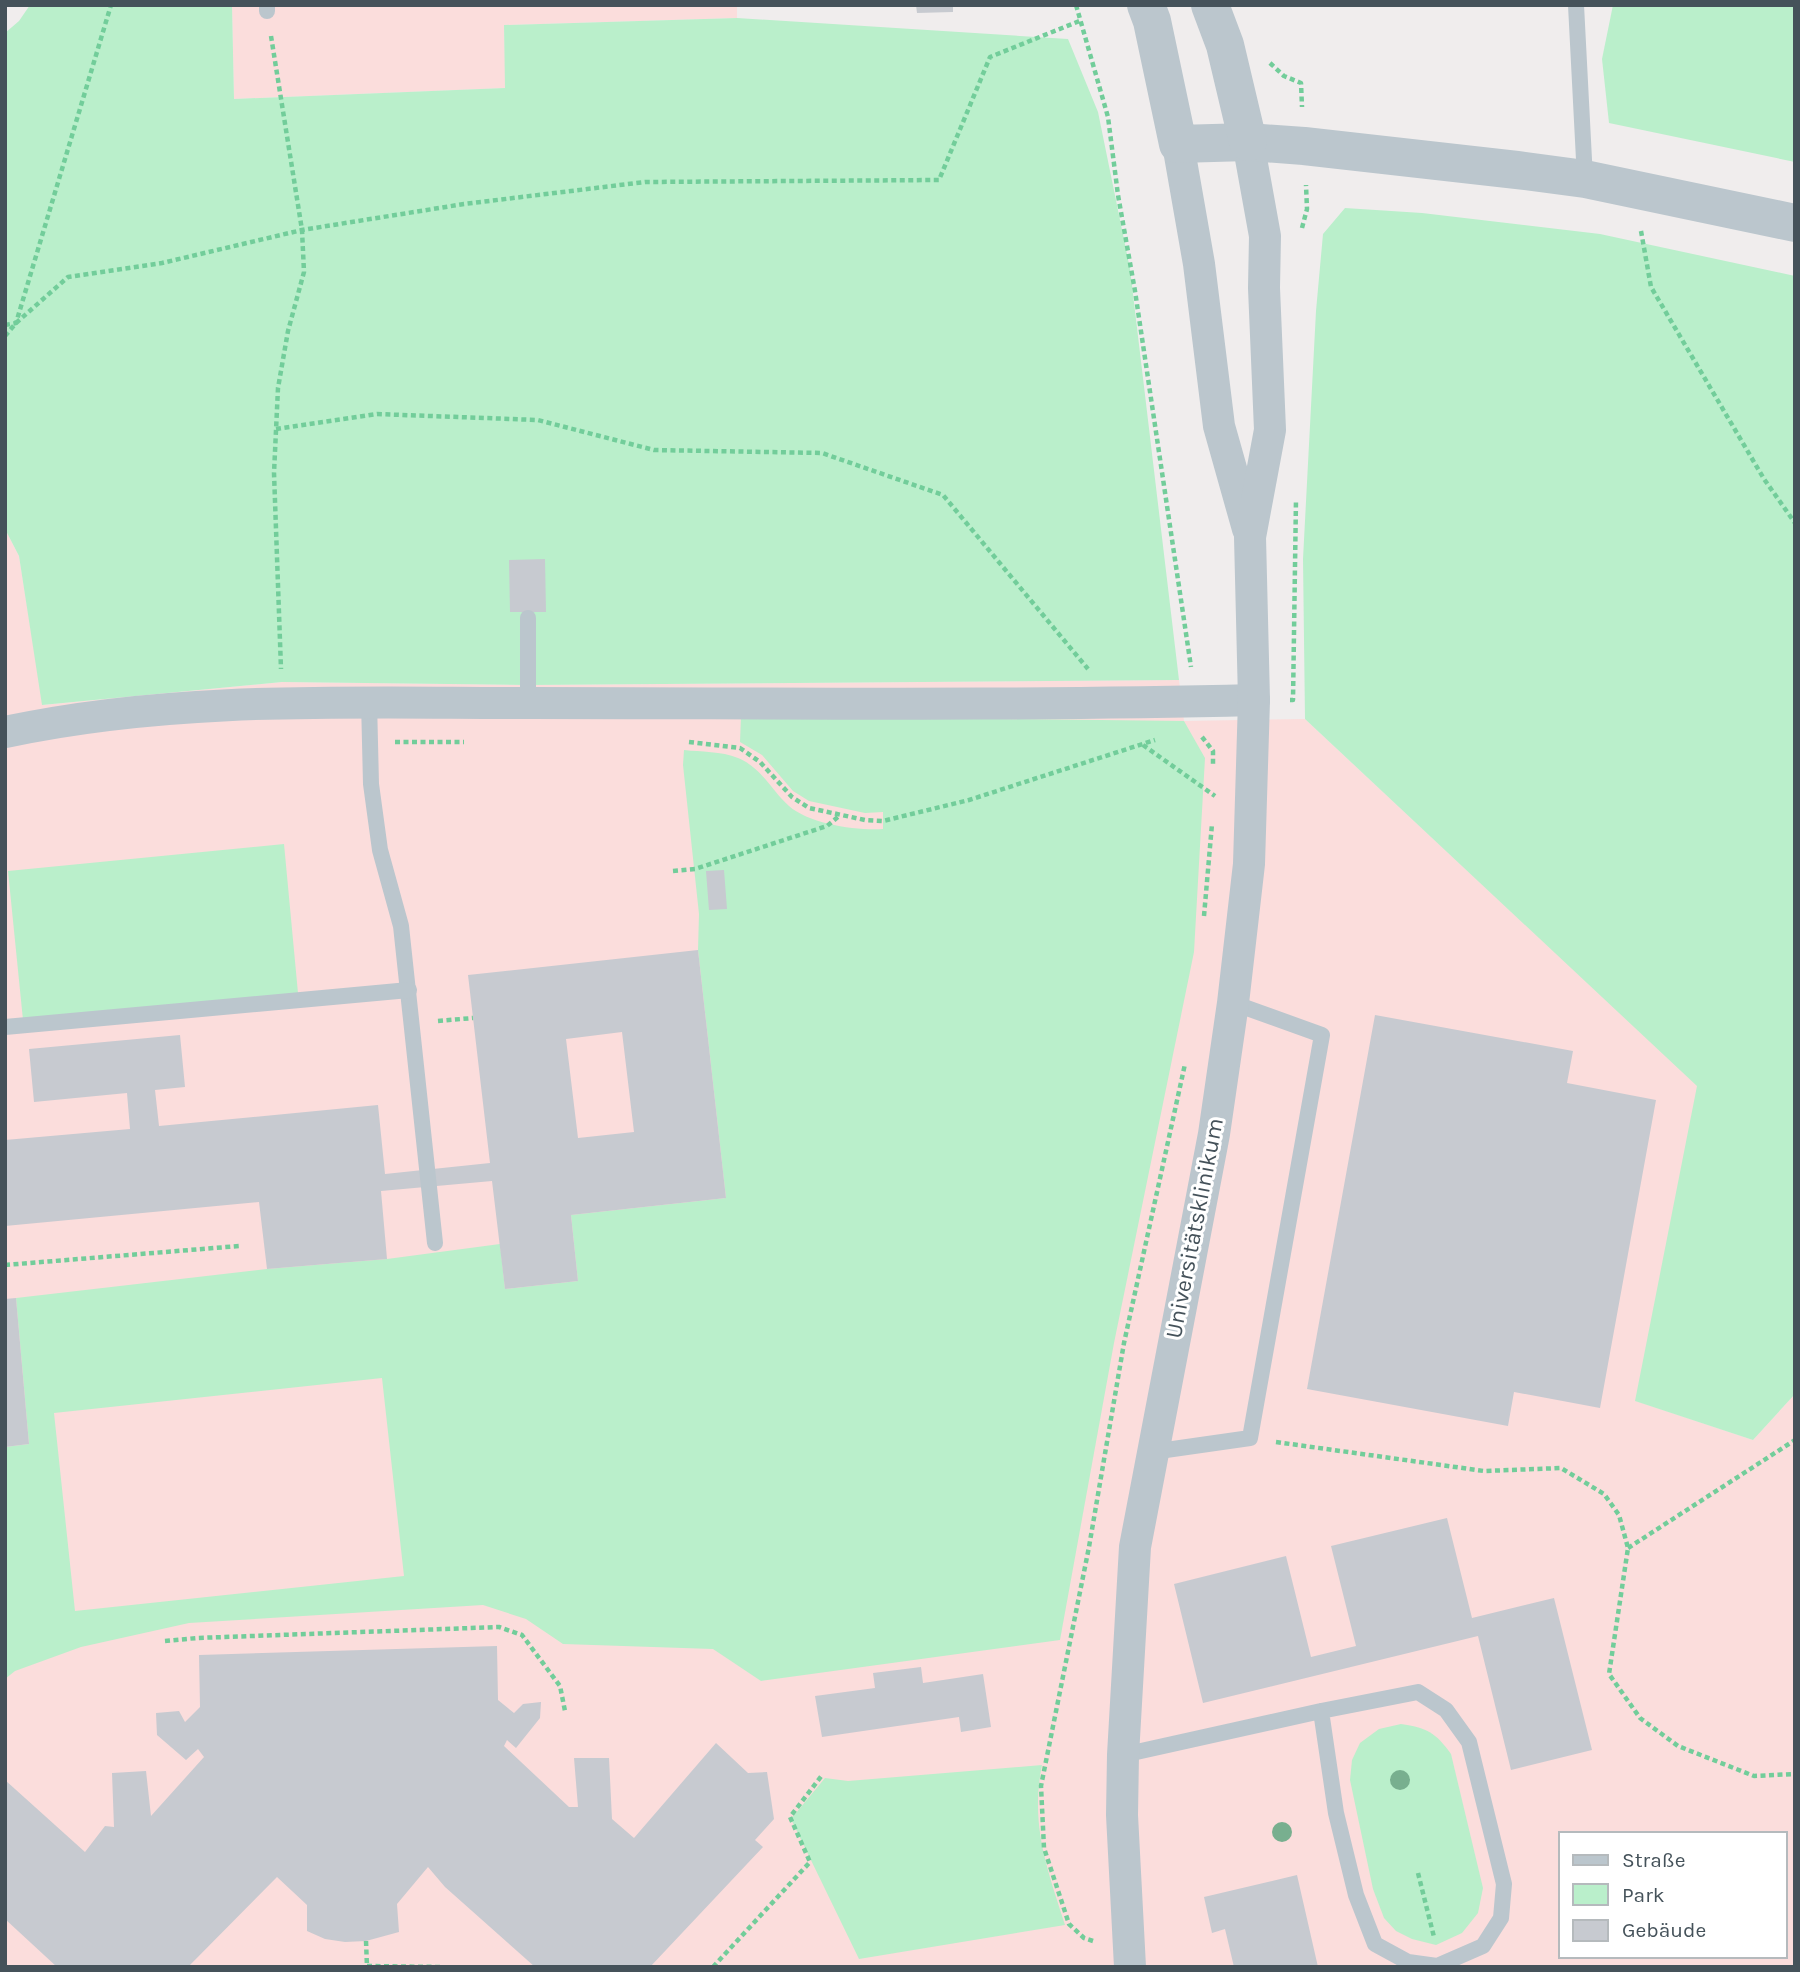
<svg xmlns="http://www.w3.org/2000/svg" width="1800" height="1972" viewBox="0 0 1800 1972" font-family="Karla,sans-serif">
<rect width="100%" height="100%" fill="#f0eded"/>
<g fill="#fbdddc" fill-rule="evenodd">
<path d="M232 5H737V18L504 25 506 88 234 99Z"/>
<path d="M5 529 19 556 43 705 282 682 528 685 1179 680 1184 721 1305 719 1698 1086 1636 1401 1753 1440 1795 1394V1967H5ZM1560 1834H1784V1956H1560Z"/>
</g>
<g fill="#baefcb" fill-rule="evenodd">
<path d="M30 5H232L234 99 505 88 504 25 737 18 1068 39 1098 112 1130 269 1179 680 528 685 282 682 42 705 19 556 5 529V33L19 21Z"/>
<path d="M1613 5H1795V162L1609 123 1602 59Z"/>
<path d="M1345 208 1422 213 1600 234 1795 276V1394L1753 1440 1635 1401 1697 1086 1305 719 1303 559 1316 311 1323 234Z"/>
<path d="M741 716 1184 721 1205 758 1194 952 1114 1343 1060 1640 761 1681 713 1649 563 1644 526 1619 483 1605 189 1623 81 1647 15 1671 5 1679V1447L29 1444 16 1298 267 1269 387 1259 500 1244 505 1289 578 1281 571 1215 726 1198 698 950 699 914 683 765 684 750C701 752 721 751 738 758 761 767 772 791 789 806 809 824 858 831 883 829V812L865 813 809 801 793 791 762 755 740 742ZM382 1378 404 1576 75 1611 54 1413Z"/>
<path d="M284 844 298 993 23 1020 8 871Z"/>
<path d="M1401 1724C1427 1728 1435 1732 1451 1754L1483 1888 1478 1913 1462 1933 1436 1945 1412 1939 1396 1931 1384 1918 1373 1889 1350 1780 1352 1760 1360 1743 1379 1729Z"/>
<path d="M1042 1765C1030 1825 1047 1868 1065 1925L859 1959 791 1819 825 1778 848 1781Z"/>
</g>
<g fill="#c7cad0" fill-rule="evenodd">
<path d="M916 5H953V12L917 13Z"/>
<path d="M545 559 546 612H510L509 560Z"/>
<path d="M724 870 727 909 709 910 706 871Z"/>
<path d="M698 950 726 1198 571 1215 578 1281 505 1289 492 1181 381 1191 387 1259 267 1269 259 1202 5 1226V1140L130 1129 127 1093 34 1102 29 1049 180 1035 185 1087 155 1090 159 1126 378 1105 385 1174 490 1163 468 975ZM622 1032 634 1132 578 1138 566 1039Z"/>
<path d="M1375 1015 1573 1051 1567 1083 1656 1100 1600 1408 1514 1392 1508 1426 1307 1389Z"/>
<path d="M16 1298 29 1444 5 1447V1299Z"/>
<path d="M1447 1518 1472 1618 1554 1598 1592 1750 1511 1770 1478 1636 1203 1703 1174 1584 1286 1556 1311 1657 1356 1646 1331 1546Z"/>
<path d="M497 1646 498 1700 514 1713 523 1704 541 1702 540 1718 516 1748 507 1740 504 1746 569 1807H578L574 1758H609L612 1819 634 1838 716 1743 748 1773 767 1772 774 1819 755 1840 763 1847 650 1967H535L445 1887 428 1867 397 1904 399 1932 366 1941 345 1942 325 1939 307 1931V1905L277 1877 188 1967H57L5 1919V1780L85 1852 105 1826 114 1827 112 1773 146 1771 151 1816 204 1757 198 1749 186 1760 157 1735 156 1713 179 1711 185 1722 200 1707 199 1655Z"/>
<path d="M921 1667 923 1683 983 1674 991 1727 961 1732 959 1717 822 1737 815 1696 875 1688 873 1673Z"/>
<path d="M1297 1875 1318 1967H1234L1225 1929 1212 1933 1204 1897Z"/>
</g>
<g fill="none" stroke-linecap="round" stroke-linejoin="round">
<g stroke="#72cd9a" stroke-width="4.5" stroke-dasharray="5 3.5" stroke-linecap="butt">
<path d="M1076 5 1108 117 1118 195 1135 291 1191 667"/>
<path d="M271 36 302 230 304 272 288 331 278 388 274 473 281 669"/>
<path d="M1270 63 1284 76 1301 83 1302 107"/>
<path d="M1302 228 1307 209 1306 185"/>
<path d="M1641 231 1651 287 1764 479 1795 523"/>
<path d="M5 325 16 323 111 5"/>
<path d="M5 336 16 323 68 277 162 263 302 230 464 204 645 182 939 180 990 57 1082 20"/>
<path d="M276 429 377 414 538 420 654 450 822 453 943 495 1088 669"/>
<path d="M1290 700H1293L1296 499"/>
<path d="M1202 737 1213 751V767"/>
<path d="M395 742H464"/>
<path d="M689 742 740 748 760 762 792 797 809 808 865 820 883 821 969 800 1155 740"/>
<path d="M1143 745 1215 796"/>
<path d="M673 871 695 869 827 826 839 816"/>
<path d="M1204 916 1212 824"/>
<path d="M438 1021 473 1018"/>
<path d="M5 1265 239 1246"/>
<path d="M1276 1442 1484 1471 1561 1468 1604 1494 1619 1515 1628 1548 1609 1674 1640 1718 1678 1746 1754 1776 1795 1774"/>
<path d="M1628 1548 1795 1440"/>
<path d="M165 1641 197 1638 499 1627 522 1635 560 1686 565 1711"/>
<path d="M1418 1873 1434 1937"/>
<path d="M366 1941 367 1967"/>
<path d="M1093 1941 1084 1938 1069 1924 1044 1848 1041 1786 1089 1547 1124 1343 1185 1064"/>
<path d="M367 1966 442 1967"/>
<path d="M713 1967 810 1862 790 1817 823 1774"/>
</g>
<g stroke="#bbc6cd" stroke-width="16">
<path d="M267 5V11"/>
<path d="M1576 5 1585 179"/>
<path d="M528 618V703"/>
<path d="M369 701 371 784 380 850 401 926 435 1243"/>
<path d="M5 1027 409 990"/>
<path d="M1152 1452 1250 1438 1322 1035 1233 1003"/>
<path d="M1123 1755 1321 1711 1418 1692 1446 1710 1469 1742 1504 1884 1501 1918 1483 1946 1437 1966 1408 1962 1375 1944 1356 1895 1336 1813 1321 1711"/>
</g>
<g stroke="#bbc6cd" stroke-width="32">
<path d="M1178 144 1199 264 1219 426 1248 529"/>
<path d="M5 732C178 695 356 703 531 703 772 703 1013 706 1254 700"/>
<path d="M1130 1967 1122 1815 1123 1755 1135 1547 1214 1134 1233 1003 1249 864 1254 700 1250 537 1270 430 1264 288 1265 236 1248 142"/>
</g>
<g stroke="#bbc6cd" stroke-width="38">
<path d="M1146 5 1152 21 1178 144 1248 142 1304 146 1517 170 1585 179 1795 223"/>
<path d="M1210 5 1225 45 1248 142"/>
</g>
</g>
<g fill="#78af8f">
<circle cx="1400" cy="1780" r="10"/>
<circle cx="1282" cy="1832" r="10"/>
</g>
<g text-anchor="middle" stroke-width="6" stroke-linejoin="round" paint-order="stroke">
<g font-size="23" fill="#45525a" stroke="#fff">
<text transform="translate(1194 1228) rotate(-79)" y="8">Universitätsklinikum</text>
</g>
</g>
<rect width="1800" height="1972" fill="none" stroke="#45525a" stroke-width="14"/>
<rect x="1559" y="1832" width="228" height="126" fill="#ffffff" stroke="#b5babd" stroke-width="2"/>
<rect x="1573" y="1855" width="35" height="10" fill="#bbc6cd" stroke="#b5babd" stroke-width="2"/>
<text x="1622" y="1867" font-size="21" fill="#45525a">Straße</text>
<rect x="1573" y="1884" width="35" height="21" fill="#baefcb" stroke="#b5babd" stroke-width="2"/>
<text x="1622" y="1902" font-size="21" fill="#45525a">Park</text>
<rect x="1573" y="1920" width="35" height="21" fill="#c7cad0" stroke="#b5babd" stroke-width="2"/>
<text x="1622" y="1937" font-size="21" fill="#45525a">Gebäude</text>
</svg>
